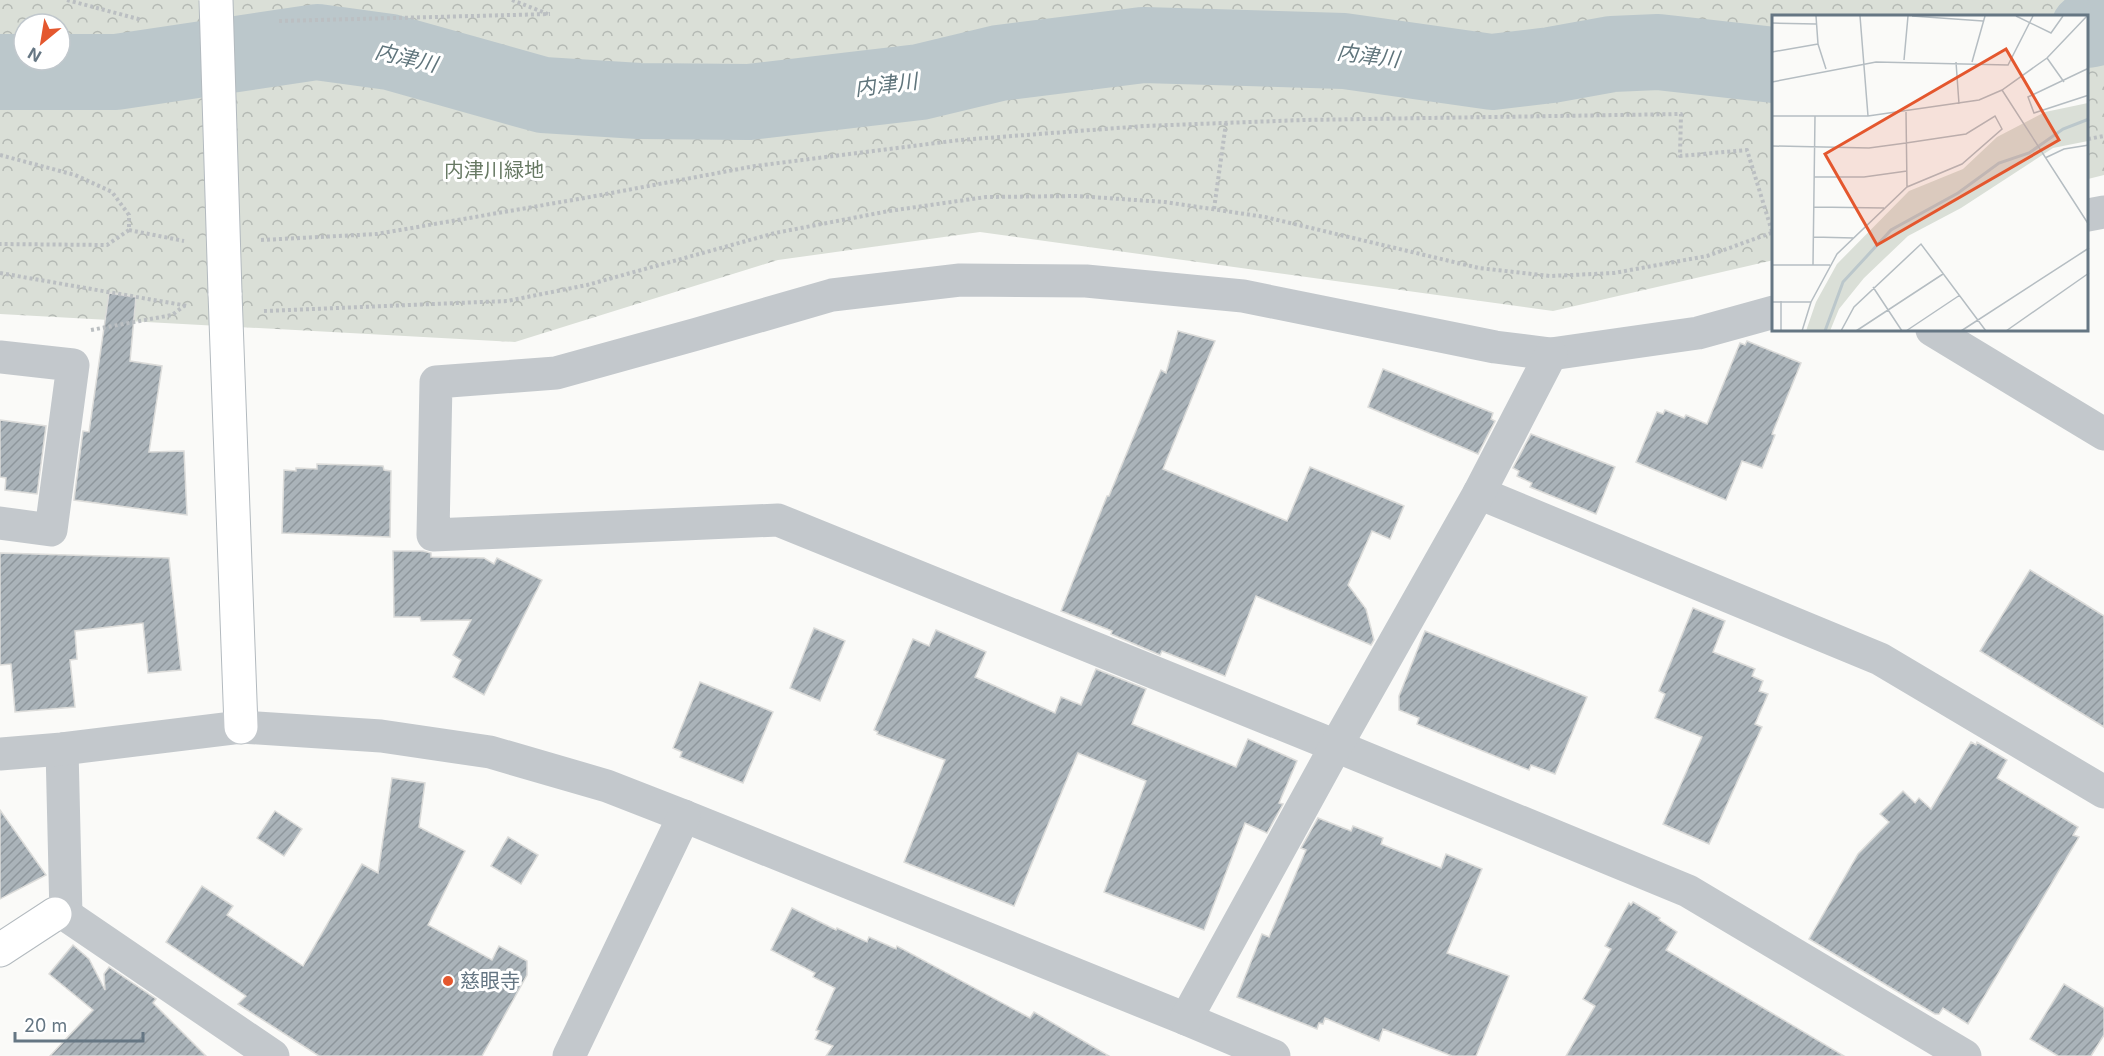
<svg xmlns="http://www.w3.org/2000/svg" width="2104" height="1056" viewBox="0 0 2104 1056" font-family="Inter,'Noto Sans JP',sans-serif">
<defs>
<pattern id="forest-crowns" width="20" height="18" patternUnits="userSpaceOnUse" patternTransform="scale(1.5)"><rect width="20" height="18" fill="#dadfd7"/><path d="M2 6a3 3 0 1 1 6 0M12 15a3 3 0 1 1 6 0" fill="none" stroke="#b4b9b4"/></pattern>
<pattern id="building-hatch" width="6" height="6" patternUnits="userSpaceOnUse" patternTransform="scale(1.5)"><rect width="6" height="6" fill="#aab3b9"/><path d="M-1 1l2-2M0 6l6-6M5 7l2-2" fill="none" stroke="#8e969c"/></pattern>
</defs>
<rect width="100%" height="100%" fill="#fafaf8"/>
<path fill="url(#forest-crowns)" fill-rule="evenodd" d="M0 0H2104V175L2088 179V16H1774V260L1553 311 980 232 778 260 515 342 0 314ZM24 24H60V60H24Z"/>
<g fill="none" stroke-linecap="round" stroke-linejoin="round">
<g stroke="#bbc7cb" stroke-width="76">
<path d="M2088 30 2104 26"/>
<path d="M0 72H116L317 42 390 52 543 95 639 101 749 102 920 82 999 63 1143 45 1344 51 1492 72 1551 65 1612 54 1658 52 1774 65"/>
</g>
</g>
<g fill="url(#building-hatch)" stroke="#dcdcda" stroke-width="1.5">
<path d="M109 293 136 297 130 361 162 366 149 452 184 451 187 515 74 500 83 431 89 432Z"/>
<path d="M1178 331 1215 341 1163 469 1287 521 1310 467 1404 506 1390 539 1372 531 1348 585 1366 609 1374 640 1371 645 1256 596 1225 676 1162 651 1160 655 1111 634 1112 631 1061 611 1107 496H1109L1161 370 1166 373Z"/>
<path d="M1747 341 1801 363 1772 434 1775 435 1762 468 1742 461 1726 500 1636 462 1657 412 1663 414 1665 410 1684 418 1686 415 1707 424 1740 343 1745 345Z"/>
<path d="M1383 369 1493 413 1491 419 1495 421 1478 454 1368 407Z"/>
<path d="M0 420 46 426 37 494 5 490 6 478 0 477Z"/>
<path d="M1531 434 1615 467 1596 514 1530 487 1532 483 1517 476 1519 471 1513 468Z"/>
<path d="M317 464 383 466 384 470 391 471 390 537 282 533 284 470 296 471V468L317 469Z"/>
<path d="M393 551H423L431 553V557L484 558 494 564 497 558 542 580 484 695 453 677 461 660 453 655 471 620 421 621 420 617H394Z"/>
<path d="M0 553 169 558 181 670 148 673 143 623 75 631 77 659 70 660 75 707 15 712 11 664 0 665Z"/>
<path d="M2030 570 2104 616V727L1980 651Z"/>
<path d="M1693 608 1725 621 1713 652 1755 669 1752 676 1763 681 1759 691 1768 694 1755 724 1762 727 1709 844 1663 824 1702 737 1655 718 1665 694 1659 691Z"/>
<path d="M814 628 845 641 820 701 790 688Z"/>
<path d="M936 630 986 652 975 677 1055 713 1061 697 1081 705 1096 669 1146 689 1132 724 1236 767 1248 739 1297 761 1279 803 1283 804 1267 833 1245 823 1204 930 1104 892 1146 781 1078 753 1014 906 904 862 945 760 877 734 878 732 874 730 913 639 929 646Z"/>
<path d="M1425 631 1587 697 1555 774 1531 765 1529 770 1417 724 1419 718 1399 710V696Z"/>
<path d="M700 682 773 712 743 783 680 757 682 752 673 748Z"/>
<path d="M1971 742 1976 745 1977 742 2007 760 1997 778 2078 827 2073 835 2079 837 1968 1024 1943 1008 1939 1014H1935L1809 939 1858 854 1889 822 1880 814 1903 791 1915 803 1919 798 1931 809Z"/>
<path d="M392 778 425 783 419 827 465 851 428 925 492 960 499 946 527 961V975L482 1056H319L238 1004 246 996 166 942 202 886 233 906 227 915 303 966 362 864 378 873Z"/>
<path d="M0 810 46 875 0 899Z"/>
<path d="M275 811 302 829 284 856 257 838Z"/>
<path d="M1318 818 1351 831 1353 826 1383 838 1381 844 1441 868 1446 854 1482 869 1447 953 1509 976 1476 1056H1452L1383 1029 1379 1041 1325 1018 1323 1024 1319 1023 1317 1029 1237 997 1262 934 1269 937 1306 850 1301 848Z"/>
<path d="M508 837 538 855 521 884 491 866Z"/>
<path d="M1633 902 1660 918 1659 920 1677 932 1666 950 1844 1056H1566L1595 1006 1583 999 1611 949 1605 946 1629 903 1631 905Z"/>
<path d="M792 908 836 930 837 928 867 942 869 937 896 949 897 946 1030 1018 1034 1012 1109 1056H826L833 1046 815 1039 819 1031 816 1030 835 988 813 977 815 973 771 950Z"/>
<path d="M73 945 89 959 105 990 104 974 109 967 156 999 153 1003 206 1056H50L93 1010 49 974Z"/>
<path d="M2064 984 2104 1008V1035L2091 1056H2058L2030 1039Z"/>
</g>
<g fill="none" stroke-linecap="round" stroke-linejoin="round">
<g stroke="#b3babf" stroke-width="35">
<g id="secondary">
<path d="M225 293 241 727"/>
<path d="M0 950 55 914"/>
</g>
</g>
<g stroke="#bbbfc2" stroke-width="4" stroke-dasharray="3 3" stroke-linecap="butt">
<path d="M67 0 142 20"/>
<path d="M512 0 548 14"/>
<path d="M279 21 550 14"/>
<path d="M2088 139 2104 136"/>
<path d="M0 155 75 175 112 192 129 215V230L107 245 0 244"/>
<path d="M1214 209 1226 123"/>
<path d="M129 230 184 241"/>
<path d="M261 240 377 234 590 197 755 166 960 140 1144 126 1303 120 1681 114 1680 156 1747 150 1774 238"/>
<path d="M0 273 188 306"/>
<path d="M264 311 507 301 587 285 775 233 889 211 986 197 1077 196 1165 202 1265 217 1479 268 1550 276 1614 273 1707 256 1774 232"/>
<path d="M91 330 172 315 184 306"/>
</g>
<g stroke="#c3c8cc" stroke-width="33">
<path d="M2088 215 2104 212"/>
<path d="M1774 312 1698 333 1551 354 1495 347 1243 296 1086 281 960 280 832 295 697 334 556 373 436 382 433 535 778 520 1336 746 1688 891 1965 1056"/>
<path d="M1932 330 2104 434"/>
<path d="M0 357 73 365 51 530 0 523"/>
<path d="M1479 493 1880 659 2104 792"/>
<path d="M62 749 66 915"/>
<path d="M0 754 62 749 241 727 381 736 490 752 607 786 684 816 1186 1019 1274 1056"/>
<path d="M55 914 66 915 273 1056"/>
<path d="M1186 1019 1336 746 1479 493 1551 354"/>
<path d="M569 1056 684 816"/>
</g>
<use href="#secondary" stroke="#fff" stroke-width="33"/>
<g stroke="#b3babf" stroke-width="35" stroke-linecap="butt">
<path id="secondary-bridge" d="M216 0 225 293"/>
</g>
<use href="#secondary-bridge" stroke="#fff" stroke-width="33"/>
</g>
<circle fill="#e4572e" stroke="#fff" stroke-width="2" cx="448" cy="981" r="6"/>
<g text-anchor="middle" stroke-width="6" stroke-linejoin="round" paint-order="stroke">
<g font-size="20" fill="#687a64" stroke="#fff">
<text x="494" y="177">内津川緑地</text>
</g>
<g font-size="20" fill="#657683" stroke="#fff" text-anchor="start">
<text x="460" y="988">慈眼寺</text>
</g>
<g font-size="21" font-style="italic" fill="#60757c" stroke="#fff">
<text transform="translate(1368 56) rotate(7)" y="7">内津川</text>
<text transform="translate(406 58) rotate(13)" y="7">内津川</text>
<text transform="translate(886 85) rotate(-7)" y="7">内津川</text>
</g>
</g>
<g transform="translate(1772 15)">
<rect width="316" height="316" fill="#fafaf8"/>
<path d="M316 88V126L281 133 189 193 136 221 92 263 67 294 58 316H34L44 287 65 249 137 176 191 154 225 122 273 97Z" fill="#dadfd7"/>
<path fill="none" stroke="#bbc7cb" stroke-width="3" d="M53 316 71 267 119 215 186 178 227 148 257 138 291 114 317 104"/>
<path fill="none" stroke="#b5bdc2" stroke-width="1.5" d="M44 1 46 29 54 54M88 1 96 101M140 1 211 6M244 1 279 18 291 1M0 8 44 9M0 37 46 29M275 43 292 67M132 45 136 1M184 47 187 89M200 47 213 1M317 53 256 82 262 98 317 80M0 67 104 47 236 50 261 1M230 75 317 210M134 97 135 172M0 101H96L207 85 230 75 275 43 315 1M0 131 97 133 134 128 194 119 223 101 230 114 190 149 135 172 65 239 39 287 30 316M273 143 292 134 317 130M42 162H92L135 156M42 192 112 193M41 222 82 223M0 250H58M41 250 43 101M101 272 130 316M0 287H39M9 316V286M69 316 82 292 149 229 214 316M84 316 171 259M134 316 188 280M189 316 317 233M234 316 317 258"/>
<path fill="#e4572e" fill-opacity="0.15" stroke="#e4572e" stroke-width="3" d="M234 34 287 125 105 230 53 139Z"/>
<rect width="316" height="316" fill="none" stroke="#657683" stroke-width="3"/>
</g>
<g transform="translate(42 42) rotate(210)"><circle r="28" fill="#ffffff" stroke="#c1c8cd" stroke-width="1.5"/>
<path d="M0-4.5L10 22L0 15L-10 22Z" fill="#e4572e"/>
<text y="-9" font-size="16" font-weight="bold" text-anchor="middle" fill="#657683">N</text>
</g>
<path d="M15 1032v9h128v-9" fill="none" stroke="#657683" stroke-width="3"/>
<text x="24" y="1032" font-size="18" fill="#657683" stroke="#ffffff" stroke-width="4.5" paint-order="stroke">20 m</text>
</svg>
